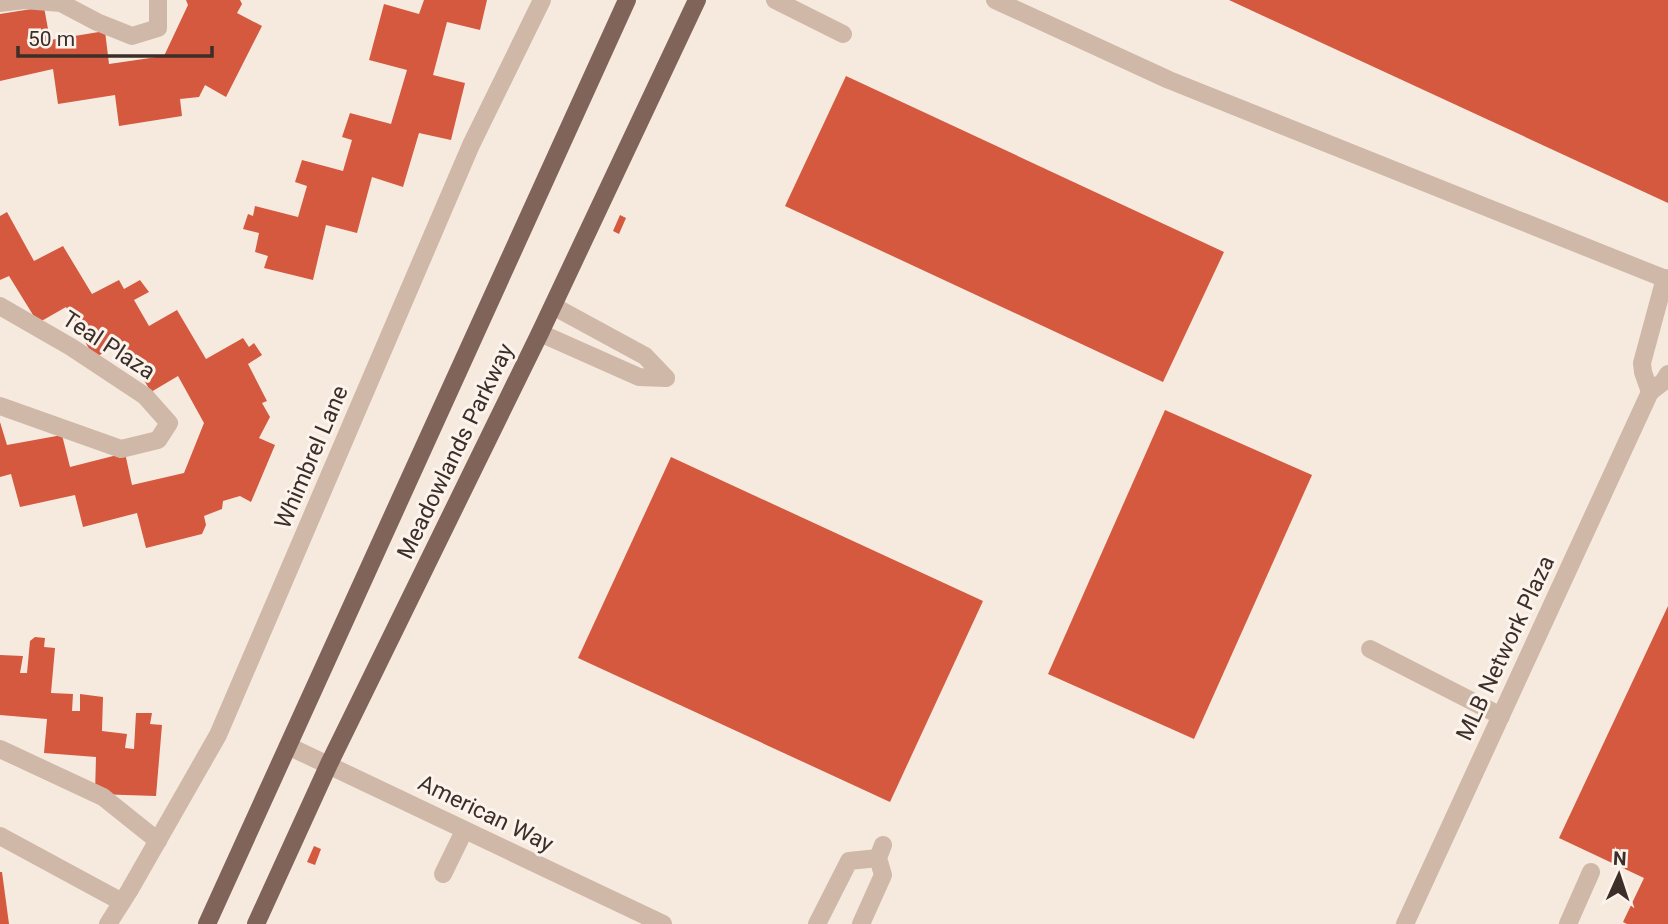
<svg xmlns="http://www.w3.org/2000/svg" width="1668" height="924" viewBox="0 0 1668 924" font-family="Roboto,sans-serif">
<rect width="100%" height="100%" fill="#f6eadf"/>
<g fill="#d4593f">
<path d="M186 0H240L242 4 237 13 262 26 226 97 205 85 199 97 180 99 182 116 119 126 115 95 58 104 53 69 0 81V14L44 7 50 40 105 31 109 64 164 56 188 5Z"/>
<path d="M424 0H487L480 30 447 22 433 75 465 83 451 140 419 133 403 187 372 177 357 233 326 225 313 280 264 268 268 256 255 252 259 233 243 229 248 214 253 216 255 206 298 217 307 186 295 182 302 160 343 171 352 140 342 137 350 113 391 124 407 70 369 60 384 4 419 14Z"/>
<path d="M1229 0H1668V203Z"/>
<path d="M846 76 1224 252 1163 382 785 206Z"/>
<path d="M7 212 34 261 63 246 92 294 119 280 124 289 140 280 149 292 134 300 149 326 177 310 206 359 243 338 249 347 254 343 262 355 248 364 267 401 262 403 270 417 259 438 275 445 251 502 240 496 223 501 222 509 204 516 206 525 202 534 146 548 137 513 83 527 75 495 20 507 11 474 0 477V422L7 445 62 435 70 467 125 453 132 485 184 473 204 423 178 376 151 392 122 343 94 358 66 307 38 323 9 276 0 280V216Z"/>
<path d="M620 215 626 218 619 234 613 231Z"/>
<path d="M1165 410 1312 475 1194 739 1048 674Z"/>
<path d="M671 457 983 601 890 802 578 658Z"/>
<path d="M1668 606V924H1627L1623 922 1644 878 1559 838Z"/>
<path d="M35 637 45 638 44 647 55 648 51 693 73 694 72 711H80V694L103 697 102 731 127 734 125 748 134 749 136 713H152L150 724 162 725 156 796 95 794 96 757 44 753 47 719 0 715V655L23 656 20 673H27L30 641Z"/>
<path d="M314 846 321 849 315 865 307 862Z"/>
<path d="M0 872H2L9 924H0Z"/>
</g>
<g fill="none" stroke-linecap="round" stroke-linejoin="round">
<g stroke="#d0b8a9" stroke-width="18">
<path d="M775 0 843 34"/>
<path d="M995 0 1169 80 1668 280"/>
<path d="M0 3 24 0 61 3 97 22 132 36 158 28V0"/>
<path d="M1665 278 1642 363 1643 372 1650 392 1663 382 1668 374"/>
<path d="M0 306 71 347 145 396 169 423 158 440 121 449 0 406"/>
<path d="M553 306 645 356 666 378"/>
<path d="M540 333 639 377 666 378"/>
<path d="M1370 649 1501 716"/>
<path d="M288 746 663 924"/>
<path d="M0 749 103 797 158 841"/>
<path d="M0 836 122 902"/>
<path d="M443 874 464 831"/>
<path d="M108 924 129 891 218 735 471 145 542 0"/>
<path d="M817 924 849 861 878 858"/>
<path d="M861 924 883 875 878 858 883 845"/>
<path d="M1405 924 1650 392"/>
<path d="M1568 924 1591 872"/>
</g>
<g stroke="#806359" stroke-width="18">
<path d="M207 924 627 0"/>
<path d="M256 924 329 764 540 333 697 0"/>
</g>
</g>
<g text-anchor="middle" stroke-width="6" stroke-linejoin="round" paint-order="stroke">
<g font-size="23" fill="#3c2e29" stroke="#fcf4ec">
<text transform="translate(109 345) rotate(33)" y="8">Teal Plaza</text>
<text transform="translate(455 451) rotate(-64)" y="8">Meadowlands Parkway</text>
<text transform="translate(311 457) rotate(-67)" y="8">Whimbrel Lane</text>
<text transform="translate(1505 648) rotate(-65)" y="8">MLB Network Plaza</text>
<text transform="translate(486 813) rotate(26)" y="8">American Way</text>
</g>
</g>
<g transform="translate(1619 875) rotate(3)" stroke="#fcf4ec" stroke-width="5" paint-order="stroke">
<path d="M0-5L12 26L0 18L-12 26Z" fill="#3c2e29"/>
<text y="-10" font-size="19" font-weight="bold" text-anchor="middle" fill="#3c2e29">N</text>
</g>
<path d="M18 46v10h194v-10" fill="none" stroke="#3c2e29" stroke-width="3.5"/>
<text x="28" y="46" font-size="21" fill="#3c2e29" stroke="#fcf4ec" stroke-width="5" paint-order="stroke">50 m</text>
</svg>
